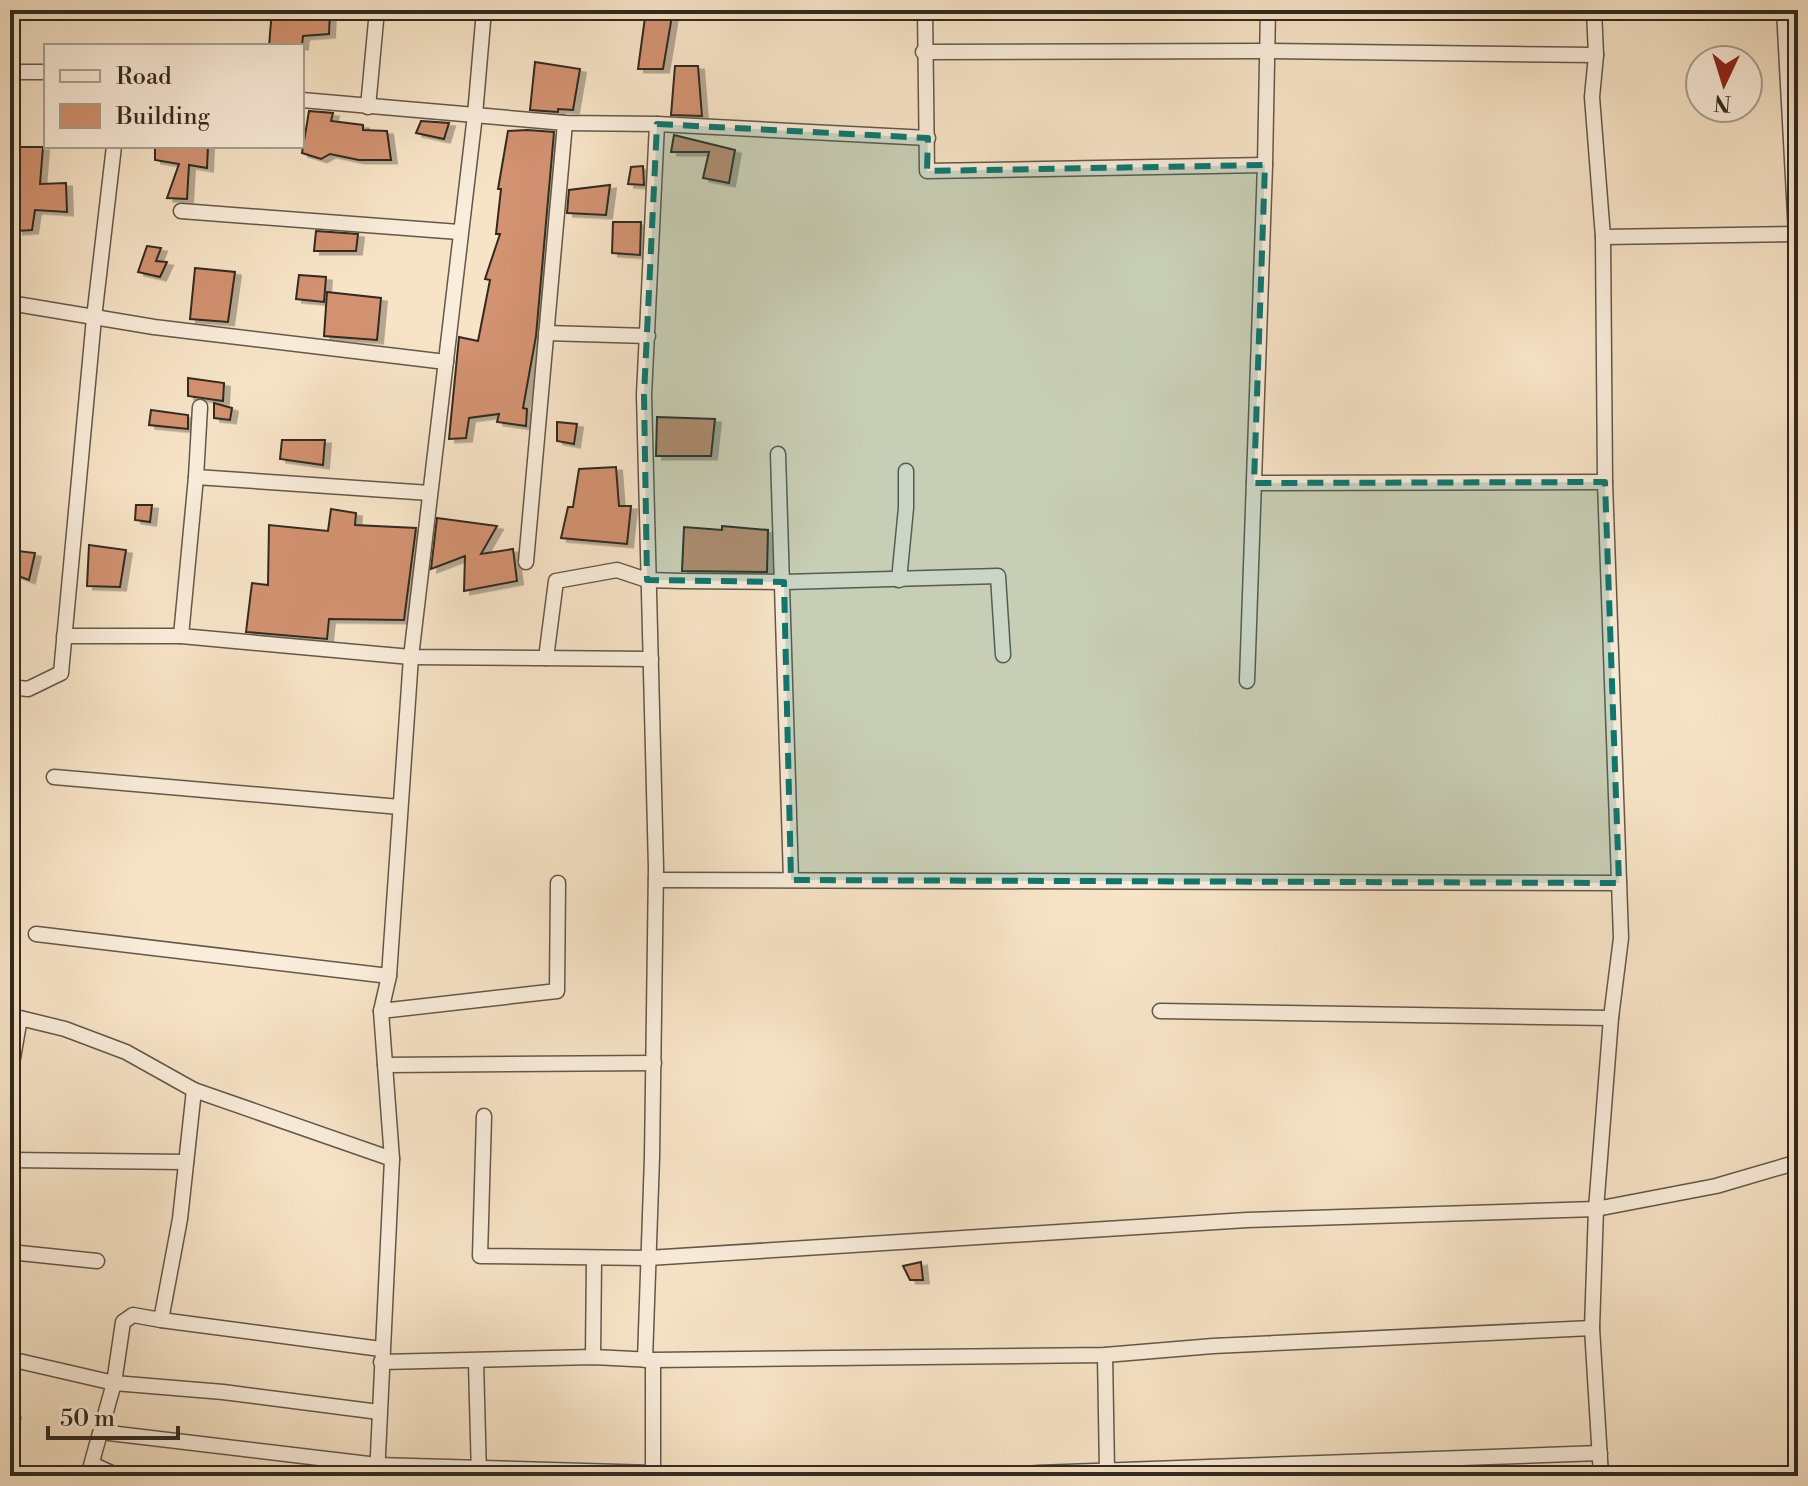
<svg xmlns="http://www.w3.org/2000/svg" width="1808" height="1486" viewBox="0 0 1808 1486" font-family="'Libre Bodoni',serif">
<defs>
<filter id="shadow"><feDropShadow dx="6" dy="3.5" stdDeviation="0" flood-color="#0004"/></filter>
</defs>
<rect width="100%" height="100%" fill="#f7e4c7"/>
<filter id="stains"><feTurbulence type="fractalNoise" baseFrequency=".0025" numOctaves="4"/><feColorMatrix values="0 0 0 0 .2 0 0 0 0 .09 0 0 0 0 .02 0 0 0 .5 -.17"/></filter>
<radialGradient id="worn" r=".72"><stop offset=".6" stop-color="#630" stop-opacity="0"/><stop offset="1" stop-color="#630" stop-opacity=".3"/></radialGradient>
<g fill="#d39271" stroke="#322920" stroke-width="2" filter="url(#shadow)">
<path d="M272 10H330L329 34 303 36 302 46H269Z"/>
<path d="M646 10H673L663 69H638Z"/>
<path d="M535 62 580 69 573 110 558 109V112L530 110Z"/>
<path d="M675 66H698L702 116 671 115Z"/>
<path d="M309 111 333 113 331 121 363 125V130L387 131 391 160H359L330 154 321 159 302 153Z"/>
<path d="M421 121 449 123 444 139 416 133Z"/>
<path d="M527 130 554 132 536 336 523 408 527 409 526 426 497 422 499 414 469 418 466 438 449 439 459 337 478 341 490 280 485 279 500 234H496L501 189H498L508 131Z"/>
<path d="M674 135 735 150 729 183 703 178 709 152H671Z"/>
<path d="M155 146H208L207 168 189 165 187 199 167 198 179 164 155 160Z"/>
<path d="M10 147H43L40 184 66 183 67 212 35 210 32 230 17 231V224L10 223V200L18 198 19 163H10Z"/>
<path d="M643 166 644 185 628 184 631 167Z"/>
<path d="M610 185 606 215 567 213 569 190Z"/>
<path d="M613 222H641L640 255 612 253Z"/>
<path d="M316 231 358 234 356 251H314Z"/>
<path d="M147 246 161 248 156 261 167 262 160 277 138 272Z"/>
<path d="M195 268 235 272 228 322 190 319Z"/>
<path d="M299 275 326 277 324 302 296 299Z"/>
<path d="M327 292 381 298 377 340 324 336Z"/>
<path d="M188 378 224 383 223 401 188 396Z"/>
<path d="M214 403 232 408 230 420 214 418Z"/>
<path d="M151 410 188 415V429L149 425Z"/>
<path d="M657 417 715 419 711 456H656Z"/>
<path d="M557 422 577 424 574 444 557 441Z"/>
<path d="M282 440H325L323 465 280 459Z"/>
<path d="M616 467 619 506H631L627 544 561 538 568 507H573L579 469Z"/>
<path d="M136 505H152L150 522 135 520Z"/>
<path d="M331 509 356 513 355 525 416 528 404 620 329 619 327 639 246 632 252 583 268 585 269 525 328 531Z"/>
<path d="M437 518 497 526 481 554 513 549 517 581 464 591 465 556 431 569Z"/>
<path d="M722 526 768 530 767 572 682 571 684 527 722 530Z"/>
<path d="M89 545 126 550 120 587 87 586Z"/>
<path d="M10 550 35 553 29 580 10 573Z"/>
<path d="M921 1262 923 1280H910L903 1266Z"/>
</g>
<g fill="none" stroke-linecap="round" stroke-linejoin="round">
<g stroke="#63584a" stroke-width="17">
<g id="street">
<path d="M925 10 927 171 1265 165"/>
<path d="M1594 10 1596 55 1592 97 1603 237 1605 482 1621 938 1611 1018 1596 1209 1592 1328 1601 1476"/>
<path d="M1784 10 1796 234"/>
<path d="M923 52 1266 51 1596 55"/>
<path d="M10 72H46"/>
<path d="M302 100 475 115 484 10"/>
<path d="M368 107 377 10"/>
<path d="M657 124 928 138"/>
<path d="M181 211 459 232"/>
<path d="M1603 237 1798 234"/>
<path d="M10 303 154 327 446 362"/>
<path d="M546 333 648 336"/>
<path d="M778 454 791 880"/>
<path d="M196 477 200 407"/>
<path d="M1254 483 1605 482"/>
<path d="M430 493 196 477 181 636 411 657 651 659"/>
<path d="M526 562 565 123"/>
<path d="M899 580 906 508V471"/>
<path d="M64 636H181"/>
<path d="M546 658 556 581 617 570 647 580 682 581 784 582 998 576 1003 655"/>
<path d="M1247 681 1265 165 1268 10"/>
<path d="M10 687 28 689 61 673 94 318 114 146"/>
<path d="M54 777 400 807"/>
<path d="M656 880 1619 883"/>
<path d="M36 934 389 976"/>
<path d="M381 1011 557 991 558 883"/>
<path d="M1160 1011 1611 1018"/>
<path d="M385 1065 654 1063"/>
<path d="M10 1075 20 1018 65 1029 126 1052 194 1090 180 1219 161 1320 381 1349"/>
<path d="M194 1090 392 1159"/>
<path d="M484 1116 480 1256 648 1258 1247 1220 1596 1209 1716 1186 1798 1162"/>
<path d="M10 1160 186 1162"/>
<path d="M10 1252 97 1261"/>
<path d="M161 1320 133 1315 123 1322 114 1383 223 1392 379 1412"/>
<path d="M1105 1355 1107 1471"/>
<path d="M593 1357 594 1258"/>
<path d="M10 1359 114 1383 88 1476"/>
<path d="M381 1362 593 1357 653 1360 1105 1355 1213 1346 1592 1328"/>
<path d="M476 1362 479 1476"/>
<path d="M10 1428 13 1418"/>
<path d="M101 1432 377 1465 653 1473"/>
<path d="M92 1464 118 1476"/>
<path d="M377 1476 392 1159 381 1011 389 976 411 657 475 115 565 123 657 124 644 395 656 868 652 1157 645 1360"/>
<path d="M653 1476V1360"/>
<path d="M1004 1476 1038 1473 1600 1453"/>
</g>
</g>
<use href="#street" stroke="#faeddb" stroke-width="14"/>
</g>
<path fill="#0f766e" fill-opacity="0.2" stroke="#0f766e" stroke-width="6" stroke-dasharray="16 10" stroke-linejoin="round" d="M657 124 928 138 927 171 1265 165 1254 483 1605 482 1619 883 791 880 784 582 647 580 644 395Z"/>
<rect width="1808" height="1486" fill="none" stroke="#f7e4c7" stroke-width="40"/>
<rect x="12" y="12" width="1784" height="1462" fill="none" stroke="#322920" stroke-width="4"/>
<rect x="20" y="20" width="1768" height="1446" fill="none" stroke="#322920" stroke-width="2"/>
<rect x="44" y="44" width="260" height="104" fill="#faeddb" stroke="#aa9f90" stroke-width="2"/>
<rect x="60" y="70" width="40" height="12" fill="#faeddb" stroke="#aa9f90" stroke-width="2"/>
<text x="116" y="84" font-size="24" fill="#322920">Road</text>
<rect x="60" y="104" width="40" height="24" fill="#d39271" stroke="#aa9f90" stroke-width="2"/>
<text x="116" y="124" font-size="24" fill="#322920">Building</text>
<g transform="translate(1724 84) rotate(184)"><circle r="38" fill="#faeddb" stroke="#aa9f90" stroke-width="2"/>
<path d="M0-6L14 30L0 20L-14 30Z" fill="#8f2418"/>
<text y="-12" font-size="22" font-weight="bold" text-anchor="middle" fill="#322920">N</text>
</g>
<path d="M48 1426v12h130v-12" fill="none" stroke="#322920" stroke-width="4"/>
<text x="60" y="1426" font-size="24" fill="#322920" stroke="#faeddb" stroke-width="6" paint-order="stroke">50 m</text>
<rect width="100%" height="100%" filter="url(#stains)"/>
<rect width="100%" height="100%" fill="url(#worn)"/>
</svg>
